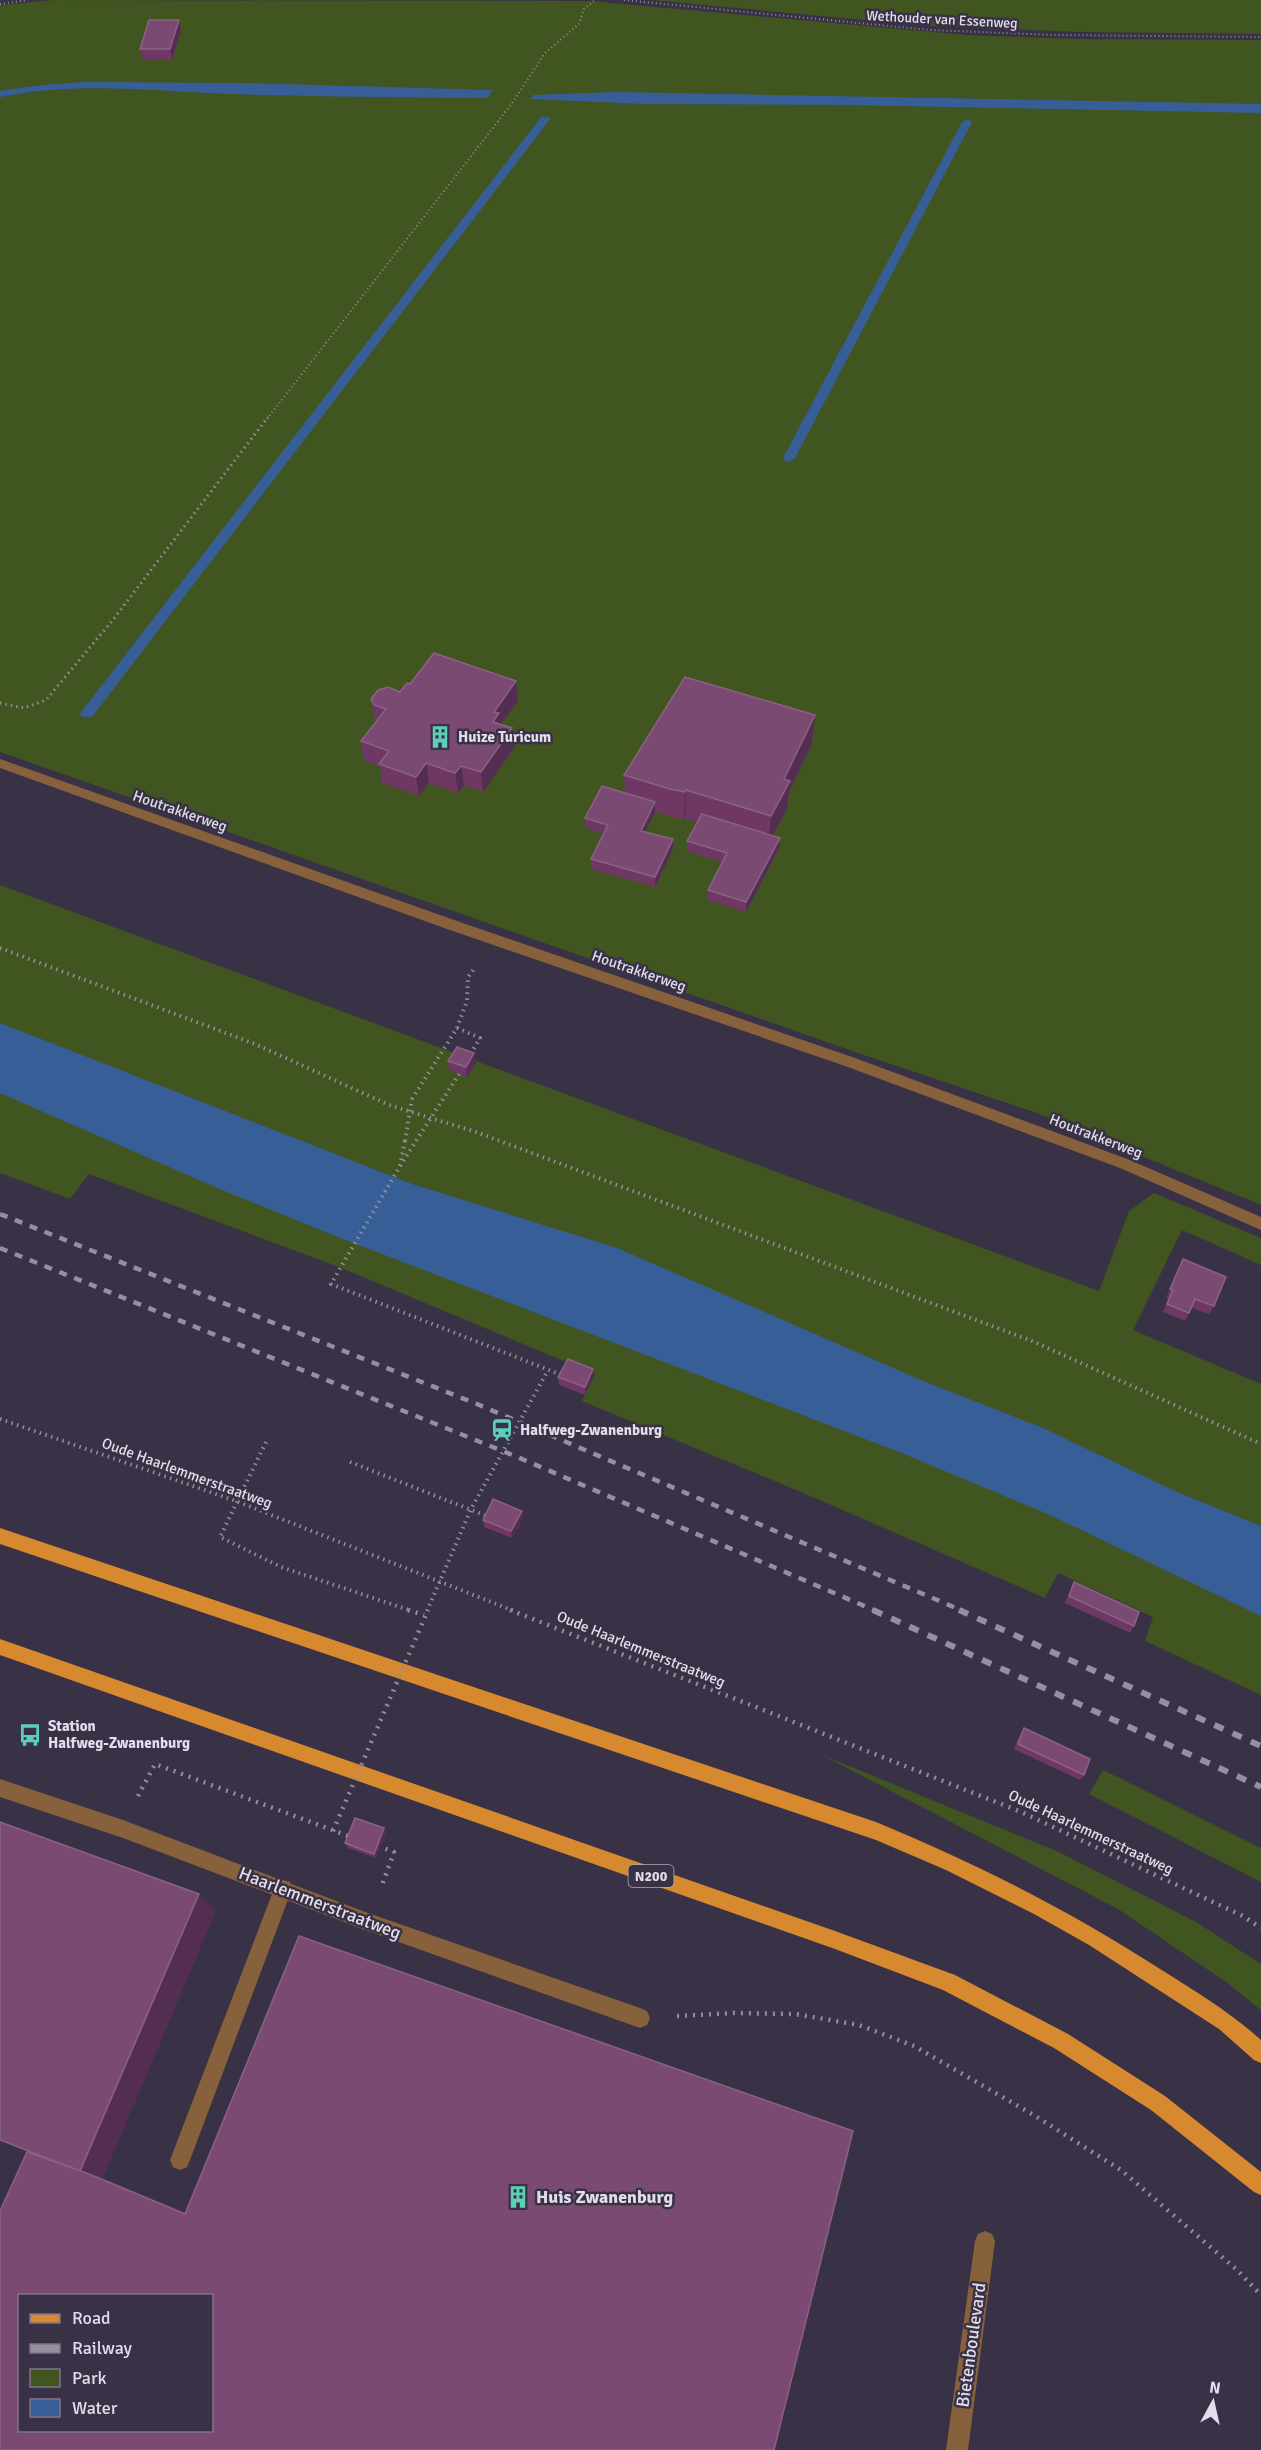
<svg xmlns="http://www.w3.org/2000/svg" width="1261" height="2450" viewBox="0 0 1261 2450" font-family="Signika,sans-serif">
<rect width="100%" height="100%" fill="#393145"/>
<g fill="#40551f">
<path d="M54 0 590 1 967 35 1075 39 1261 40V1205L1037 1113 858 1053 0 752V5Z"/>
<path d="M650 0H1261V34L1081 32 929 26Z"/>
<path d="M0 885 1099 1291 1129 1211 1154 1193 1261 1238V1265L1182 1230 1133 1330 1261 1384V1695L1145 1641 1153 1617 1058 1573 1045 1598 808 1495 582 1401 595 1374 339 1267 89 1174 70 1199 0 1173Z"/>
<path d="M822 1755 1059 1852 1196 1922 1261 1964V2010L1226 1982 1118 1909Z"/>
<path d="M1103 1770 1261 1848V1882L1089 1794Z"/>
</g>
<g fill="#385e98">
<path d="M87 82 243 83 493 90 487 98C402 97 317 97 232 94 155 91 76 81 0 97V91C29 86 57 83 87 82Z"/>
<path d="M616 92 1261 104V113L846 105 644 104 531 99 534 95Z"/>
<path d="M0 1023 412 1184 617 1248 921 1380 1043 1428 1177 1492 1261 1526V1616L1050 1515 904 1454 348 1241 222 1190 0 1093Z"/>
</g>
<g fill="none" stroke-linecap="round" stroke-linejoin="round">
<g fill="#385e98" fill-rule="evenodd">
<path d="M542 116 551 118 92 717H82L80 714 82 711Z"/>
<path d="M967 119 972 122 795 458 789 462 785 461 783 458 962 122Z"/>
</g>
<g stroke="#938d9d" stroke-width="2" stroke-dasharray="1 3" stroke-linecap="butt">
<path d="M624 0 930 30 1054 35 1261 37"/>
<path d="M0 4 28 0"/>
<path d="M267 419 510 106 545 53 579 24 584 9 595 0"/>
</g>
<path stroke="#938d9d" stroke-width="3" stroke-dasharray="1.5 4" stroke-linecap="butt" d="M0 703 24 708 46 700 112 621 268 417"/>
<g stroke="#938d9d" stroke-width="4" stroke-dasharray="1.5 4.5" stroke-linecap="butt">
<path d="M0 948 255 1044 389 1105 476 1132 1032 1341 1261 1444"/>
<path d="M457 1028 480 1038 470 1055"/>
<path d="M412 1099 457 1028 467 1001 468 977 474 969"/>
<path d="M405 1141 400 1166 331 1284 564 1376"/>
<path d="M0 1419 236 1501 514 1611"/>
<path d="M266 1442 220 1537 281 1567 412 1611"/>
<path d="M350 1462 489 1517"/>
</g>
<g stroke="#938d9d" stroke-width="4.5" stroke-dasharray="2 6" stroke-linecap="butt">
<path d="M408 1610 424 1615"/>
<path d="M510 1610 1019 1811 1243 1916 1261 1928"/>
<path d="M138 1796 155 1764 351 1837"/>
<path d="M378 1846 394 1852 382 1885"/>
<path d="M677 2016 734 2013 795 2014 859 2025 914 2046 1032 2114 1121 2170 1236 2269 1261 2295"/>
</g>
<g fill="#87613b" fill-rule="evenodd">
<path d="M283 1880 290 1882 292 1889 190 2160 187 2167 180 2170 173 2167 170 2160 274 1889 276 1882Z"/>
<path d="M985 2231 992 2234 995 2241 968 2450H946L975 2241 978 2234Z"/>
</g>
<g fill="#87613b" fill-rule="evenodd">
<path d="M0 759 457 921 855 1058 1130 1160 1261 1217V1230L1120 1168 845 1066 447 929 0 768Z"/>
<path d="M0 1779 123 1820 368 1913 640 2008 647 2011 650 2018 647 2025 640 2028 368 1931 123 1838 0 1797Z"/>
</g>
<g fill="#d7892f" fill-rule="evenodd">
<path d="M0 1528 876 1822C977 1864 1069 1910 1160 1969 1195 1991 1230 2012 1261 2040V2063L1254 2060 1219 2029 1089 1945 1034 1914 946 1870 876 1840 0 1544Z"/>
<path d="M0 1639 835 1931 955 1975 1068 2034 1165 2096 1261 2172V2195L1254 2192 1151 2110 1054 2048 943 1990 835 1949 0 1655Z"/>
</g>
<g stroke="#958f9f" stroke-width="4.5" stroke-dasharray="8 8" stroke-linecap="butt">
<path d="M0 1214 477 1404 963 1611"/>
<path d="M0 1248 515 1456 876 1611"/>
</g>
<g stroke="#958f9f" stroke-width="6" stroke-dasharray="10 10" stroke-linecap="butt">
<path d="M873 1610 1261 1787"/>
<path d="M959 1610 1261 1746"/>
</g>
<g stroke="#938d9d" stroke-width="4" stroke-dasharray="1.5 4.5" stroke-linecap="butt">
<path d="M405 1141 412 1099"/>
<path d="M400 1166 461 1071"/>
<path d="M427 1611 471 1509 548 1370"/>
</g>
<path stroke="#938d9d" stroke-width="4.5" stroke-dasharray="2 6" stroke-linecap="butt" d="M333 1831 428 1610"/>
</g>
<g fill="#6f3864">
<path d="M179 20 181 31 172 60 142 59 140 49Z"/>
<path d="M516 681 518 701 501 724 512 728 514 748 483 792 464 785 458 793 429 783 419 796 382 783 380 766 364 761 361 741 376 722 375 719 371 699 400 692 410 684Z"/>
<path d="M815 715 812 743 789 792 787 809 773 835 779 848 746 912 707 900 708 890 723 862 687 851V841L698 822 685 818 684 820 655 812 645 832 673 849 655 887 591 869V859L604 834 585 828V818L625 793 624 775Z"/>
<path d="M448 1061 476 1063 467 1077 449 1070Z"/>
<path d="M1183 1259 1214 1306 1209 1314 1192 1308 1185 1321 1163 1312 1168 1298H1166Z"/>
<path d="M593 1369V1377L585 1395 559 1385 558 1377Z"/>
<path d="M522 1511 523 1518 512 1538 484 1527 483 1520Z"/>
<path d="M1074 1582 1134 1626 1130 1633 1065 1603 1071 1588Z"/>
<path d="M1024 1728 1084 1775 1080 1780 1014 1749 1020 1734Z"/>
<path d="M384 1828 386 1833 376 1858 348 1848 345 1843Z"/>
</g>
<g fill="#542e52">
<path d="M179 20 181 31 172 60 170 49Z"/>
<path d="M516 681 518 701 500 725 495 742 494 712Z"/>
<path d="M815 715 812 743 789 792 787 809 768 844 771 816 784 779Z"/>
<path d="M512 728 514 748 483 792 481 772Z"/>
<path d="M426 763 429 783 419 796 416 777Z"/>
<path d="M461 766 464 785 458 793 455 773Z"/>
<path d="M686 790 685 818 684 820 685 792Z"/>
<path d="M655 802V812L641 841V831Z"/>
<path d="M780 838 779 848 746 912V902Z"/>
<path d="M673 839V849L655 887V877Z"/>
<path d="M474 1053 476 1063 467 1077 466 1067Z"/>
<path d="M593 1369V1377L585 1395V1387Z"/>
<path d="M522 1511 523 1518 512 1538 511 1531Z"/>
<path d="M384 1828 386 1833 376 1858 374 1854Z"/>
<path d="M199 1894 216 1911 103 2178 197 2217 185 2214 80 2171 27 2152 44 2157Z"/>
</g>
<g fill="#7b4a72" stroke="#8b6185" stroke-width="1.5" fill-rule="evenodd">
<path d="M149 20H179L170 49H140Z"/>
<path d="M434 653 516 681 494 712 499 713 493 722 512 728 481 772 461 766 455 773 426 763 416 777 379 764 389 751 361 741 386 709 374 705 371 699 378 690 388 687 400 692 407 683 410 684Z"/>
<path d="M685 677 815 715 784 779 790 781 771 816 686 790 685 792 670 789 624 775Z"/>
<path d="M602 786 655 802 641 831 673 839 655 877 591 859 608 825 585 818Z"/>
<path d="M702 814 780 838 746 902 708 890 727 853 687 841Z"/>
<path d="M457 1047 474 1053 466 1067 448 1061Z"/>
<path d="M1183 1259 1226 1277 1214 1306 1195 1299 1189 1313 1167 1304 1173 1290 1170 1289Z"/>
<path d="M568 1359 593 1369 585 1387 558 1377Z"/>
<path d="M493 1499 522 1511 511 1531 483 1520Z"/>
<path d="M1074 1582 1139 1612 1134 1626 1069 1596Z"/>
<path d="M1024 1728 1090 1759 1084 1775 1018 1744Z"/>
<path d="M355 1818 384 1828 374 1854 345 1843Z"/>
<path d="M0 1822 199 1894 80 2171 0 2140Z"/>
<path d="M299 1936 853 2131 774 2450H0V2211L27 2152 89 2174 185 2214ZM20 2295H212V2430H20Z"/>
</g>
<defs>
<g id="building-bare" transform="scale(1.8)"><path d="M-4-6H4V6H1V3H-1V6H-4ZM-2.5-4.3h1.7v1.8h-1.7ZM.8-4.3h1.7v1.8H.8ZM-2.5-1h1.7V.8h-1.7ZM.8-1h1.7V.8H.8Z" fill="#5eceb8" stroke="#393145" stroke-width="2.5" paint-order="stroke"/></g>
<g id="station-bare" transform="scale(1.8)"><path d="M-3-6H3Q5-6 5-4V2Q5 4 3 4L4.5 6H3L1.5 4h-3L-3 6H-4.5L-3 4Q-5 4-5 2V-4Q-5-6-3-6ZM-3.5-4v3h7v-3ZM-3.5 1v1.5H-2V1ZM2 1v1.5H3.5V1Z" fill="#5eceb8" stroke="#393145" stroke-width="2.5" paint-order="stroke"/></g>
<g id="bus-bare" transform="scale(1.8)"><path d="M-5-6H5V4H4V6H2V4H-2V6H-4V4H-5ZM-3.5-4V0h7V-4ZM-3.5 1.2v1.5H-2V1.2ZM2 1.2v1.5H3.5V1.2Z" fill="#5eceb8" stroke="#393145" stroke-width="2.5" paint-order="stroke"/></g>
</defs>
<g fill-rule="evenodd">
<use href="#building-bare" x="440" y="737"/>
<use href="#station-bare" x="502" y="1430"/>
<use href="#bus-bare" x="30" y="1735"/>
<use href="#building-bare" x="518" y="2197"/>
</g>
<g text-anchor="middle" stroke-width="5" stroke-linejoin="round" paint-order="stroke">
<g font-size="14" fill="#e2ddea" stroke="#393145">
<text transform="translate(942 19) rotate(3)" y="5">Wethouder van Essenweg</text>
</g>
<rect fill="#393145" stroke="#afa9b8" stroke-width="1.5" x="628.5" y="1865" width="45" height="22" rx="4.5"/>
<g font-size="14" font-weight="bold" fill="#e2ddea">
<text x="651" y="1881">N200</text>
</g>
<g font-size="15" font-weight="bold" fill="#e2ddea" stroke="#393145" text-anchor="start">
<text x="458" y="742">Huize Turicum</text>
<text x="520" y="1435">Halfweg-Zwanenburg</text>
<text x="48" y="1731">Station<tspan x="48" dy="17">Halfweg-Zwanenburg</tspan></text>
</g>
<g font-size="15" fill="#e2ddea" stroke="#393145">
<text transform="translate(180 811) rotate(19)" y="5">Houtrakkerweg</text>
<text transform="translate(639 971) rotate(19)" y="5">Houtrakkerweg</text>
<text transform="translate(1096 1136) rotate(21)" y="5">Houtrakkerweg</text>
<text transform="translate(187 1473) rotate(20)" y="5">Oude Haarlemmerstraatweg</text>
<text transform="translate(641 1649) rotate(22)" y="5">Oude Haarlemmerstraatweg</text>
<text transform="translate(1091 1832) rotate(25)" y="5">Oude Haarlemmerstraatweg</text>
</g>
<g font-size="18" fill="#e2ddea" stroke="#393145">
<text transform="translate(320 1903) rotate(21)" y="6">Haarlemmerstraatweg</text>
<text transform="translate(971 2345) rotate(-82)" y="6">Bietenboulevard</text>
</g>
<g font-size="18" font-weight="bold" fill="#e2ddea" stroke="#393145" text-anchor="start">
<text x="536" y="2203">Huis Zwanenburg</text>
</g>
</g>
<rect x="18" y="2294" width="195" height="138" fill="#393145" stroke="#7d7687" stroke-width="1.5"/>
<rect x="30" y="2314" width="30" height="9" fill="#d7892f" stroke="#7d7687" stroke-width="1.5"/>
<text x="72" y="2324" font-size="18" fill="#e2ddea">Road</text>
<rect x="30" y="2344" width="30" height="9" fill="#958f9f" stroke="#7d7687" stroke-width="1.5"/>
<text x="72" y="2354" font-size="18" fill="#e2ddea">Railway</text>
<rect x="30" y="2369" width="30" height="18" fill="#40551f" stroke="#7d7687" stroke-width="1.5"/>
<text x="72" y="2384" font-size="18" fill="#e2ddea">Park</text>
<rect x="30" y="2399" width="30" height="18" fill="#385e98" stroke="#7d7687" stroke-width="1.5"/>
<text x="72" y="2414" font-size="18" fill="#e2ddea">Water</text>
<g transform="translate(1213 2402) rotate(8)" stroke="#393145" stroke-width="4.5" paint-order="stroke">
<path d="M0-4.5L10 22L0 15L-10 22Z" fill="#e2ddea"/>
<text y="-9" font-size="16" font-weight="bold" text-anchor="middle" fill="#e2ddea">N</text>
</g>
</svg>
